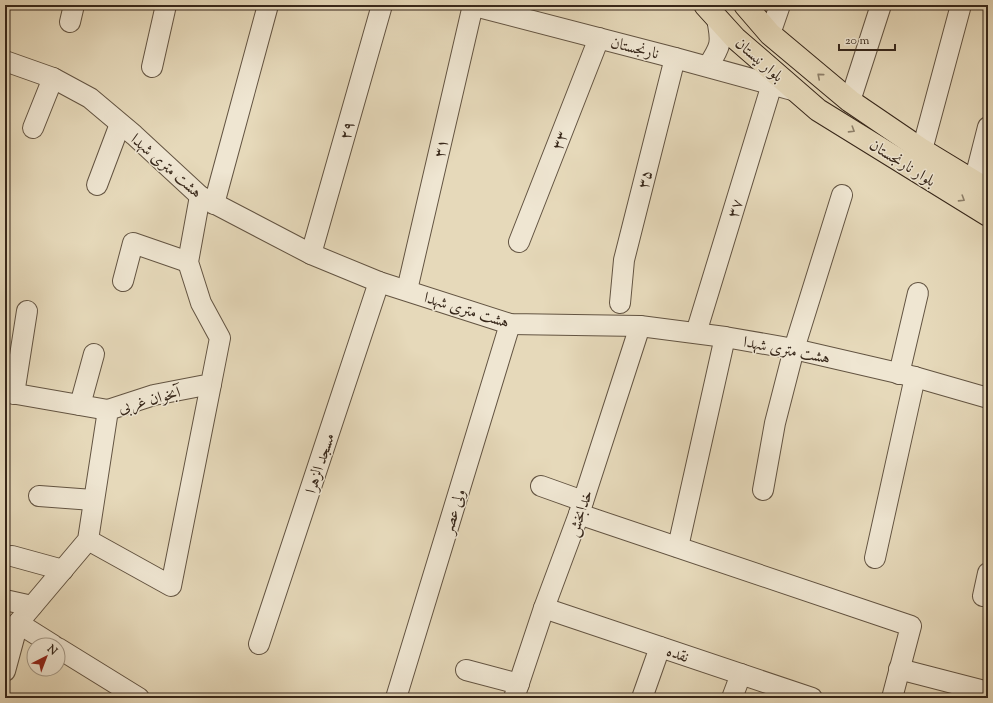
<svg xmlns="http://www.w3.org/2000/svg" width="993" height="703" viewBox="0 0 993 703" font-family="'Sorts Mill Goudy',Amiri,serif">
<rect width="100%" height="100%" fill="#e6d9ba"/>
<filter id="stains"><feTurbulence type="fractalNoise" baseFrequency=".005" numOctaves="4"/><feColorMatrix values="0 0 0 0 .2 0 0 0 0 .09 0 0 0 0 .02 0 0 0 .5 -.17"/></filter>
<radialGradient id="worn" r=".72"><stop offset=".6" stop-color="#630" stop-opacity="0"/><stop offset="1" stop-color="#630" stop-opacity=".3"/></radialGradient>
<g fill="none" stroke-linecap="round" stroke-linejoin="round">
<g stroke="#635442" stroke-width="22">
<g id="minor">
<path d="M471 5 675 58 796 91"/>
<path d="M70 22 74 5"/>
<path d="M770 34 780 5"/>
<path d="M5 61 53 78 90 98 134 135 200 196 311 254 379 282 510 324 640 326 725 337 794 349 915 377 988 398"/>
<path d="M708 66C721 46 722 43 717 19"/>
<path d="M152 67 166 5"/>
<path d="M850 101 881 5"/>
<path d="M33 128 53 78"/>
<path d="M922 150 961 5"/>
<path d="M974 182 988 127"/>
<path d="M97 185 120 124"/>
<path d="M214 204 268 5"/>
<path d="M519 242 599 38"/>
<path d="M311 254 382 5"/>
<path d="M123 281 133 243 188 262"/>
<path d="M407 290 473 5"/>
<path d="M620 303 624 260 675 58"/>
<path d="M696 333 772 84"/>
<path d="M899 374 918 293"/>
<path d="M5 392 108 410"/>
<path d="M14 394 27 311"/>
<path d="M80 405 94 354"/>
<path d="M541 486 583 501"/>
<path d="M763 490 775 423 794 349 842 195"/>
<path d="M39 496 93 500"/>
<path d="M579 514 911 626 892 698"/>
<path d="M88 540 171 586 211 384"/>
<path d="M678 547 725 337"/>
<path d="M12 556 63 570"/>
<path d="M875 558 915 377"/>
<path d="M983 596 988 573"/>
<path d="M5 600 32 606"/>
<path d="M544 608 812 698"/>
<path d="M18 623 53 645"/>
<path d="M259 644 379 282"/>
<path d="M58 648 139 698"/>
<path d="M899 669 988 692"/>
<path d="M466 670 519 684"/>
<path d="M5 671 18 623 88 540 108 410 154 395 211 384 220 338 201 303 188 262 200 196"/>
<path d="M396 698 510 324"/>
<path d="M514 698 544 608 579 514 640 326"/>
<path d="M642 698 660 647"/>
<path d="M732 698 741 674"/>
</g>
</g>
<g stroke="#37271a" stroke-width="24">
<g id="major">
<path d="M705 5 735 38 818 110 988 215"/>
<path d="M745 5 770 34 850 101 922 150 988 190"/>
</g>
</g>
<use href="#minor" stroke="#efe6d2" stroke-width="20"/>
<use href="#major" stroke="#e6d9ba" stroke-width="22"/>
</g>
<defs><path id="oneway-chevron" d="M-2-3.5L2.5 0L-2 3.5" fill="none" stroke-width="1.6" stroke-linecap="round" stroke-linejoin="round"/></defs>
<g stroke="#8e806a">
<use href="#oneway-chevron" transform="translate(820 76) rotate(-140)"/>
<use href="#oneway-chevron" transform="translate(852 130) rotate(32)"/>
<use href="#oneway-chevron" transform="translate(962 199) rotate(32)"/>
</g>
<g text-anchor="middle" stroke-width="3" stroke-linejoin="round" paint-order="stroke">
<g font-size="16" fill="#37271a" stroke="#efe6d2">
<text transform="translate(635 47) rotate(14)" y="6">نارنجستان</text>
<text transform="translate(760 59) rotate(41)" y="6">بلوار نیستان</text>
<text transform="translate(346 130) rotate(-74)" y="6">۲۹</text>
<text transform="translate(559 140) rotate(-69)" y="6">۳۳</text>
<text transform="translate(440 148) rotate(-77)" y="6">۳۱</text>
<text transform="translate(903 162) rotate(32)" y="6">بلوار نارنجستان</text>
<text transform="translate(167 165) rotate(41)" y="6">هشت متری شهدا</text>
<text transform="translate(644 179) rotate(-76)" y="6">۳۵</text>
<text transform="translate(734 208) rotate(-73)" y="6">۳۷</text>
<text transform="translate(467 309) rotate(17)" y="6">هشت متری شهدا</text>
<text transform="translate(787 349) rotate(11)" y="6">هشت متری شهدا</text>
<text transform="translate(149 399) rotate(-15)" y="6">آبخوان غربی</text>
<text transform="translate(319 463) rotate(-72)" y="6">مسجد الزهرا</text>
<text transform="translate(453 511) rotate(-73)" y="6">ولی عصر</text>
<text transform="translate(579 513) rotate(-71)" y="6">خدابخش</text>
<text transform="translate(678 653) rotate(19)" y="6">نقده</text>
</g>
</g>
<rect width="993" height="703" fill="none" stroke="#e6d9ba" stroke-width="20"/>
<rect x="6" y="6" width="981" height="691" fill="none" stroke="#37271a" stroke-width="2"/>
<rect x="10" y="10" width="973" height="683" fill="none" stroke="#37271a"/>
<g transform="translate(46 657) rotate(42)"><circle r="19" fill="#efe6d2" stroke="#a59a88"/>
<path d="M0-3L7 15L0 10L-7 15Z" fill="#8f2418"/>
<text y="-6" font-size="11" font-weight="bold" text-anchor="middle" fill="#37271a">N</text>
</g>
<path d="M839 44v6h56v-6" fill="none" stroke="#37271a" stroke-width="2"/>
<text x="845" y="44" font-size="12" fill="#37271a" stroke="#efe6d2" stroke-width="3" paint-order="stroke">20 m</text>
<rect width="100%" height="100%" filter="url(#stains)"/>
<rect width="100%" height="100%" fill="url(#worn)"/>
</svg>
